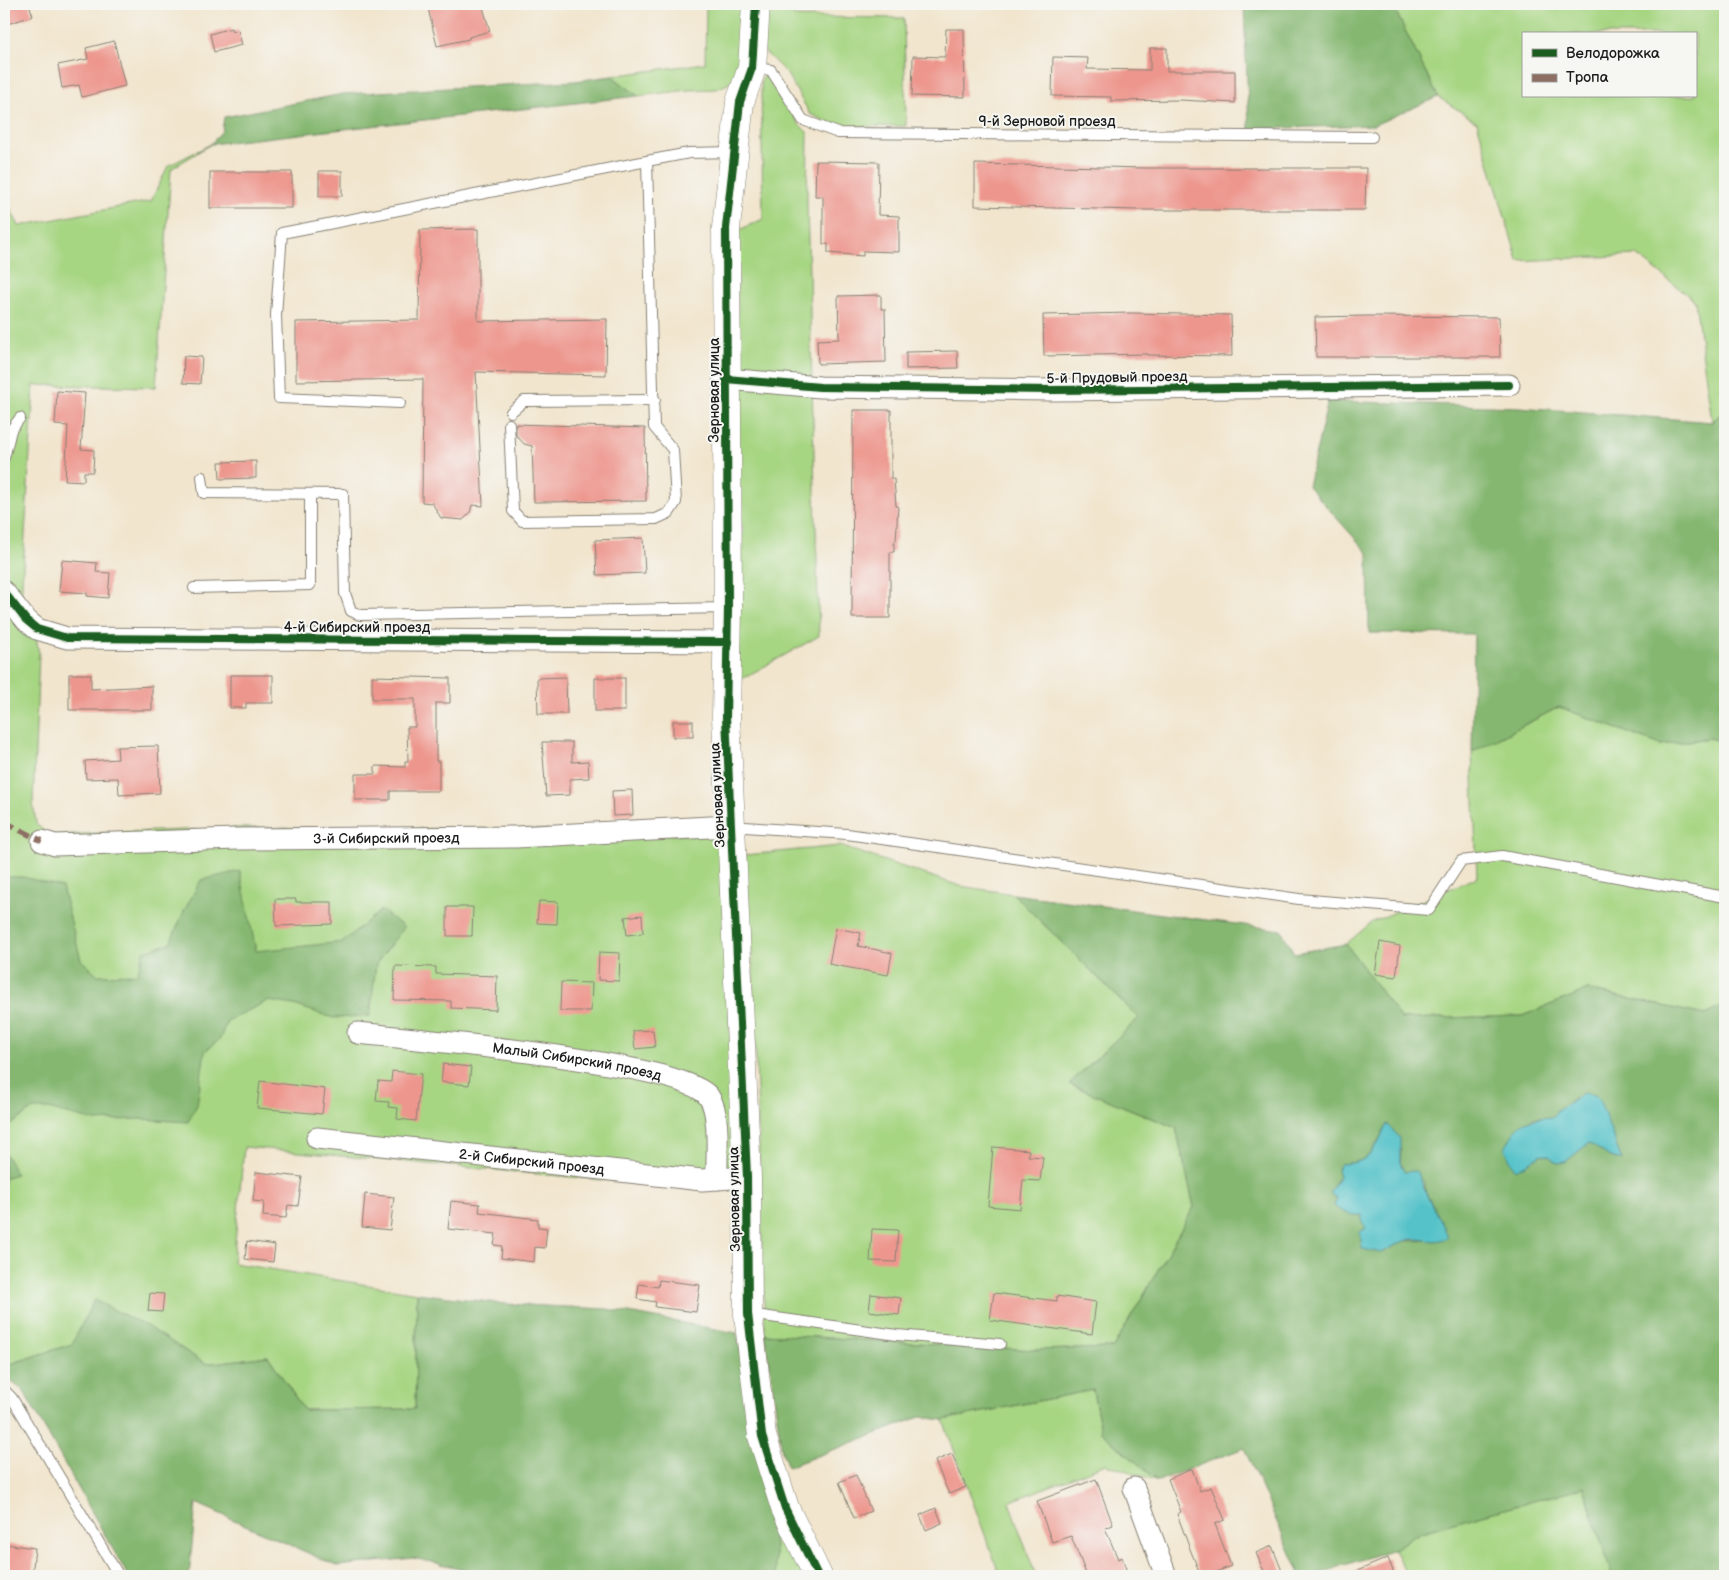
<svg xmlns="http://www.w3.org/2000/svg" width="1729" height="1580" viewBox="0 0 1729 1580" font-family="'Balsamiq Sans',sans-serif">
<rect width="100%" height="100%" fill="#f6f6f2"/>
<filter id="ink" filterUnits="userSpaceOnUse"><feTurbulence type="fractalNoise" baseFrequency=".02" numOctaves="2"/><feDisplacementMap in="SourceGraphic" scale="10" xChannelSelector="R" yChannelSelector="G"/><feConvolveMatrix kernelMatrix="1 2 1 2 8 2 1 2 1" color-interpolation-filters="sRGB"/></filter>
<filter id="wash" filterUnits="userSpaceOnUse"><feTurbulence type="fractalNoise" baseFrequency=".0096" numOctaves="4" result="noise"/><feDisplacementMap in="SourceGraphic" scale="20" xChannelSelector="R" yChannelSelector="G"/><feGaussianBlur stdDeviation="1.12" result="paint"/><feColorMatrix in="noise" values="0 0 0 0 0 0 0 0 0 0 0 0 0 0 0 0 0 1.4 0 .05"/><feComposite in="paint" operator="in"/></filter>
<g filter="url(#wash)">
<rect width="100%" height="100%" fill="#f1e5cd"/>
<g fill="#a7d683" stroke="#627950" fill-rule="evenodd">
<path d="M706 4H750L742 77 717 89 689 90 638 96 612 76 705 63Z"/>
<path d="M766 4H793L794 17 904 18 906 126 838 127 810 114 787 74 763 50Z"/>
<path d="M1392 4H1725V410L1712 422 1695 301 1637 255 1518 261 1477 122 1438 97ZM1523 34H1695V96H1523Z"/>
<path d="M763 76H768L798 123 808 133 807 204 819 636 738 681 737 231 763 219 761 81Z"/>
<path d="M211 144 171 169 156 387 34 385 21 602 4 583V196L19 226 151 201 168 166Z"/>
<path d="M4 602 36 636 39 653 33 803 36 823 48 835 239 828 517 829 711 836 720 842 738 1163 722 1188 702 1189 244 1147 233 1263 417 1293 415 1409 304 1410 268 1356 206 1364 148 1327 72 1344 4 1366Z"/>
<path d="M1559 707 1661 745 1709 738 1725 742V1005L1705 1015 1588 990 1522 1016 1401 1019 1346 944 1372 922 1477 877 1472 752Z"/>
<path d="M840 846 960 886 1013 894 1139 1018 1069 1084 1176 1128 1194 1207 1113 1348 1035 1350 765 1334 753 969 745 855Z"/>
<path d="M1093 1390 1101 1432 1158 1481 1106 1464 1009 1502 1036 1576H1000L943 1420Z"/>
<path d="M1584 1487 1612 1576H1512L1511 1574 1503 1576H1407L1394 1549 1421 1532Z"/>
<path d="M773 1511 805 1576H776Z"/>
</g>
<g fill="#85b771" stroke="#506a46" fill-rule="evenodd">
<path d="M1197 4H1392L1438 97 1374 125 1249 129 1244 6Z"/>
<path d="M612 76 638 96 211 144 222 131 224 117 343 94 575 81Z"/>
<path d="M1328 401 1519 407 1712 422 1725 410V742L1709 738 1661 745 1559 707 1472 752 1474 634 1369 633 1368 553 1308 486Z"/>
<path d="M240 871 256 951 343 942 381 910 404 927 376 964 370 1016 333 1018 294 1005 268 1001 227 1021 220 1039 205 1051 197 1105 188 1122 140 1119 95 1121 48 1109H33L4 1130V877H23L62 887 81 960 98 975 137 974 144 951 170 943 185 909 201 880Z"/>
<path d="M1013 894 1281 930 1294 953 1346 944 1401 1019 1522 1016 1588 990 1705 1015 1725 1005V1576H1612L1584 1487 1421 1532 1394 1549 1311 1576H1301L1244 1448 1158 1481 1101 1432 1093 1390 943 1420 920 1417 788 1467 782 1452 765 1334 1035 1350 1113 1348 1194 1207 1176 1128 1069 1084 1139 1018ZM1574 1098 1599 1099 1622 1161 1610 1157 1589 1143 1557 1163 1549 1156 1541 1154 1526 1165 1532 1118 1553 1117ZM1388 1124 1401 1150 1400 1162 1404 1172 1424 1182 1426 1193 1445 1229 1432 1240 1404 1241 1381 1253 1362 1239 1360 1232 1366 1228 1362 1214 1334 1206 1338 1199 1334 1183 1339 1176 1337 1169 1340 1164C1375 1162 1371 1150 1388 1124Z"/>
<path d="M4 1151 16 1174 4 1178Z"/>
<path d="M417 1293 506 1304 607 1309 737 1333 773 1511 776 1576H497L413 1558 337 1566 196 1503 189 1576H128L23 1390 4 1377V1366L72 1344 94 1300 148 1327 206 1364 268 1356 304 1410 415 1409Z"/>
</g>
<g fill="#54c2c9" stroke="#386f72">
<path d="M1583 1093 1595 1095 1599 1099 1622 1161 1610 1157 1589 1143 1565 1162 1557 1163 1549 1156 1541 1154 1526 1165 1515 1170 1505 1149C1518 1122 1523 1119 1553 1117L1557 1111Z"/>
<path d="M1387 1124 1400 1138V1162L1404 1172 1416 1171C1422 1179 1422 1184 1426 1193 1432 1209 1443 1221 1448 1237 1438 1244 1426 1239 1415 1239 1403 1239 1392 1248 1381 1253L1362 1249 1360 1232 1366 1228 1362 1223V1215C1351 1216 1343 1213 1334 1206L1337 1199 1330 1193 1339 1176 1337 1169 1340 1164C1373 1163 1374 1150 1387 1124Z"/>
</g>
<g id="blocks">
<g fill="#ed968d">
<path d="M4 4H29L33 16 4 25Z"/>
<path d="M427 4H482L490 31 469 37V39L437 46Z"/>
<path d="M231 28 232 32 238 30 242 45 214 52 210 34Z"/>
<path d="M946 29H964L965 97 912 96 913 56 945 57Z"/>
<path d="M114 41 125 86 82 97 79 85 62 88 58 65 88 59 86 48Z"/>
<path d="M1150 48H1167V71H1235V103L1180 100 1111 101V97L1052 96 1053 57 1088 58 1087 69 1150 70Z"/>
<path d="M816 161 879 162 878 215 899 216V252L863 251V256L828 253V244H823V196H815Z"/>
<path d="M975 164 1144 168H1366L1365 210H1138L975 206Z"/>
<rect x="319" y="171" width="23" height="25"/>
<rect x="210" y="172" width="82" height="36"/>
<path d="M478 229V321L607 319 606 375 476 372 483 506 472 505 470 513 463 520 441 518 432 503 422 502 423 379 296 381V322L419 320 420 230Z"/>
<path d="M881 295V309H885L886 362 818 364 817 340 839 339 838 296Z"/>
<path d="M1131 313 1231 315 1232 356 1147 355V354L1044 356 1043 315Z"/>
<path d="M1367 316 1499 317 1500 357H1316L1315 317Z"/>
<path d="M957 351 958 368 906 369V352Z"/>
<path d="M184 356 202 357 200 384 183 383Z"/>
<path d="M57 391 85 393 81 449 94 450 93 472H84V481L65 480 68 426 55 425Z"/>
<path d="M853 410H891V479H894L896 506H898L896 541 894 542V552H890V618H852Z"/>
<path d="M516 424 645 428 646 501 534 502 532 446 524 444 516 435Z"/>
<path d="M256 461V478L220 479 219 462Z"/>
<path d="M643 538 645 573 597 575 595 540Z"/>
<path d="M62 560 97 563 96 572 110 573 108 598 87 596V593L59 591Z"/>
<path d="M69 674H91V689L152 686V710H69Z"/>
<path d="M230 675H273V703H246V708H230Z"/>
<path d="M372 676 450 678V703H436V761H439V791H390V800H355V774H375V766L405 767V761H408L407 727H415V699H372Z"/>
<path d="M566 677 567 714H538L537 678Z"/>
<rect x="595" y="678" width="30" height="33"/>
<rect x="673" y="721" width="20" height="16"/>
<path d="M542 742H572V762L588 761 589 778 570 779V795L546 796Z"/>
<path d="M158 746 160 793 119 795 118 778 86 779 85 761 118 759 117 747Z"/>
<path d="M632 790 633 815 613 816 612 791Z"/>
<path d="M275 899H296V902H332V924L276 926Z"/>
<path d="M539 901 558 902 557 924 537 923Z"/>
<path d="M447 907H473L472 936H447Z"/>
<path d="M642 915 643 933 627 935 625 917Z"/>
<path d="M836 928 861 933 858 946 892 953 888 975 829 964Z"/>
<path d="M1380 942 1400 946 1396 977 1375 974Z"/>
<path d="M599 952 620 953 619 981 598 980Z"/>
<path d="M395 966 436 967V974L497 976 496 1010 451 1008V1001L394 1000Z"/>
<path d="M561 982 592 983 591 1011H560Z"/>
<path d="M653 1030 655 1047 635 1049 633 1031Z"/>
<path d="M443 1064 471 1067 469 1085 441 1082Z"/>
<path d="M392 1071 421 1074 416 1121 397 1119 398 1108 388 1107 389 1102 376 1101 378 1081 391 1082Z"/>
<path d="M260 1081 325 1089 322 1114 257 1108Z"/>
<path d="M993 1147 1029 1150 1028 1156 1043 1157 1040 1181 1023 1180 1020 1209 988 1206Z"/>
<path d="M256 1172 302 1177 298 1206 288 1205 286 1218 263 1216 264 1202 253 1201Z"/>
<path d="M365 1194 394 1197 390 1230 362 1227Z"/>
<path d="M451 1201 480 1204 479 1212 538 1219V1227L547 1228 545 1248 535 1247 534 1262 501 1258 502 1246 494 1245 496 1234 448 1229Z"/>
<path d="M872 1229 898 1230 896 1262 870 1261Z"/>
<path d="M247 1241 275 1245 273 1262 245 1259Z"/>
<path d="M659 1280 700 1285 696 1312 655 1307 656 1302 637 1299 639 1284 658 1287Z"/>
<path d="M150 1293 164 1294 162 1312 148 1311Z"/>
<path d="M994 1293 1057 1301V1296L1096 1302 1092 1334 990 1320Z"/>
<path d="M871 1294 901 1298 899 1315 869 1311Z"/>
<path d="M952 1454 966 1487 949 1494 935 1461Z"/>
<path d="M1192 1469 1200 1491 1211 1487 1225 1520 1215 1524 1231 1566 1206 1576H1201L1190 1549 1177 1514 1181 1512 1168 1479Z"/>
<path d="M856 1475 871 1511 854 1518 839 1482Z"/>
<path d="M1096 1479 1113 1525 1105 1528 1118 1559 1122 1557 1127 1572 1116 1576H1087L1071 1536 1052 1542 1037 1501Z"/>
<path d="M936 1508 942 1523 926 1530 920 1515Z"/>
<path d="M4 1544 35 1548 32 1576 4 1575Z"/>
<path d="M1272 1546 1282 1571 1266 1576 1256 1553Z"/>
<path d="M1388 1558 1395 1576H1345Z"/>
</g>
</g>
</g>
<g filter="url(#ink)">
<use href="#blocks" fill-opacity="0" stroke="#868074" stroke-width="1"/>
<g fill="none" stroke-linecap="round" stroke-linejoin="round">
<g stroke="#868074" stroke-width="12">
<g id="lane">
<path d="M753 68 771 70 803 120 838 133 1372 137"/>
<path d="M400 403 279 398 276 315 282 233 647 161 689 153 732 152"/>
<path d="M511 412 524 401 655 400"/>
<path d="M509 424 513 511 522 521 656 519 669 513 676 502 673 450 654 427 647 161"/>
<path d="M4 458 11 430 20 418"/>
<path d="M202 477 204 493 343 494 345 593 351 611 360 615 727 608"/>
<path d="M194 588 310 585V494"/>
<path d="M731 826 847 834 1299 899 1429 910 1461 861 1502 856 1725 897"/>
<path d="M749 1314 897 1335 1000 1344"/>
<path d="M4 1390 12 1398 119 1576"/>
</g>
</g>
<g stroke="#868074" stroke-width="23">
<g id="street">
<path d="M726 379 820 387 1054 390 1509 385"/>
<path d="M4 592 26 620 37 629 67 638 728 642"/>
<path id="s1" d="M42 841 55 845 237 839 516 837 730 826"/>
<path id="s2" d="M358 1033C413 1039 683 1062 709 1097 721 1114 716 1158 717 1179"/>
<path id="s3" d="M317 1138 702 1180 747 1177"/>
<path d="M1134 1488 1166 1576"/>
</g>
</g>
<g stroke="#868074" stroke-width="29">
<path id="secondary" d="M756 4 752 68 740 102 726 228 728 608 726 717 747 1177 748 1314 762 1436 785 1508 818 1576"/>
</g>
<use href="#lane" stroke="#fff" stroke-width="10"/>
<use href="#street" stroke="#fff" stroke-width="21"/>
<use href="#secondary" stroke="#fff" stroke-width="28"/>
<path stroke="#8d6e63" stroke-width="6" stroke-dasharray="12 6" stroke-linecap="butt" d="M4 822 42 841"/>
<g stroke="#f6f6f2" stroke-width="11">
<g id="cycleway">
<path d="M756 4 752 68 740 102 726 228 728 608 726 717 747 1177 748 1314 762 1436 785 1508 818 1576"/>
<path d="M726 379 820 387 1054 390 1509 385"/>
<path d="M4 592 26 620 37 629 67 638 728 642"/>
</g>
</g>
<use href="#cycleway" stroke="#1b5e20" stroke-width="8"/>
</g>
</g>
<g text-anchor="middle" stroke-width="4" stroke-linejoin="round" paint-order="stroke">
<g font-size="14" fill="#1c1c1c" stroke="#f6f6f2">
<text x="1047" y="126">9-й Зерновой проезд</text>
<text transform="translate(1117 377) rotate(-1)" y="5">5-й Прудовый проезд</text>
<text transform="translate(714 390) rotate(-90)" y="5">Зерновая улица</text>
<text x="357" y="632">4-й Сибирский проезд</text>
<text transform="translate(717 795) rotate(-93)" y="5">Зерновая улица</text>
<text dy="5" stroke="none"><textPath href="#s1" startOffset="345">3-й Сибирский проезд</textPath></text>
<text dy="5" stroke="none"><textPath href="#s2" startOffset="221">Малый Сибирский проезд</textPath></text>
<text dy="5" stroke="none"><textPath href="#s3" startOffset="216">2-й Сибирский проезд</textPath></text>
<text transform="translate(734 1199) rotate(-91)" y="5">Зерновая улица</text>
</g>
</g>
<rect width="1729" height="1580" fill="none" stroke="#f6f6f2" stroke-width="20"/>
<rect x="1522" y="32" width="175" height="65" fill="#f6f6f2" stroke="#9f9f9c"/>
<rect x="1532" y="49" width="25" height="8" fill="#1b5e20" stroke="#9f9f9c"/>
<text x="1566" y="58" font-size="15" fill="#1c1c1c">Велодорожка</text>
<rect x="1532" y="74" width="25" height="8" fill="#8d6e63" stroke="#9f9f9c"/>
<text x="1566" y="82" font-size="15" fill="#1c1c1c">Тропа</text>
</svg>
